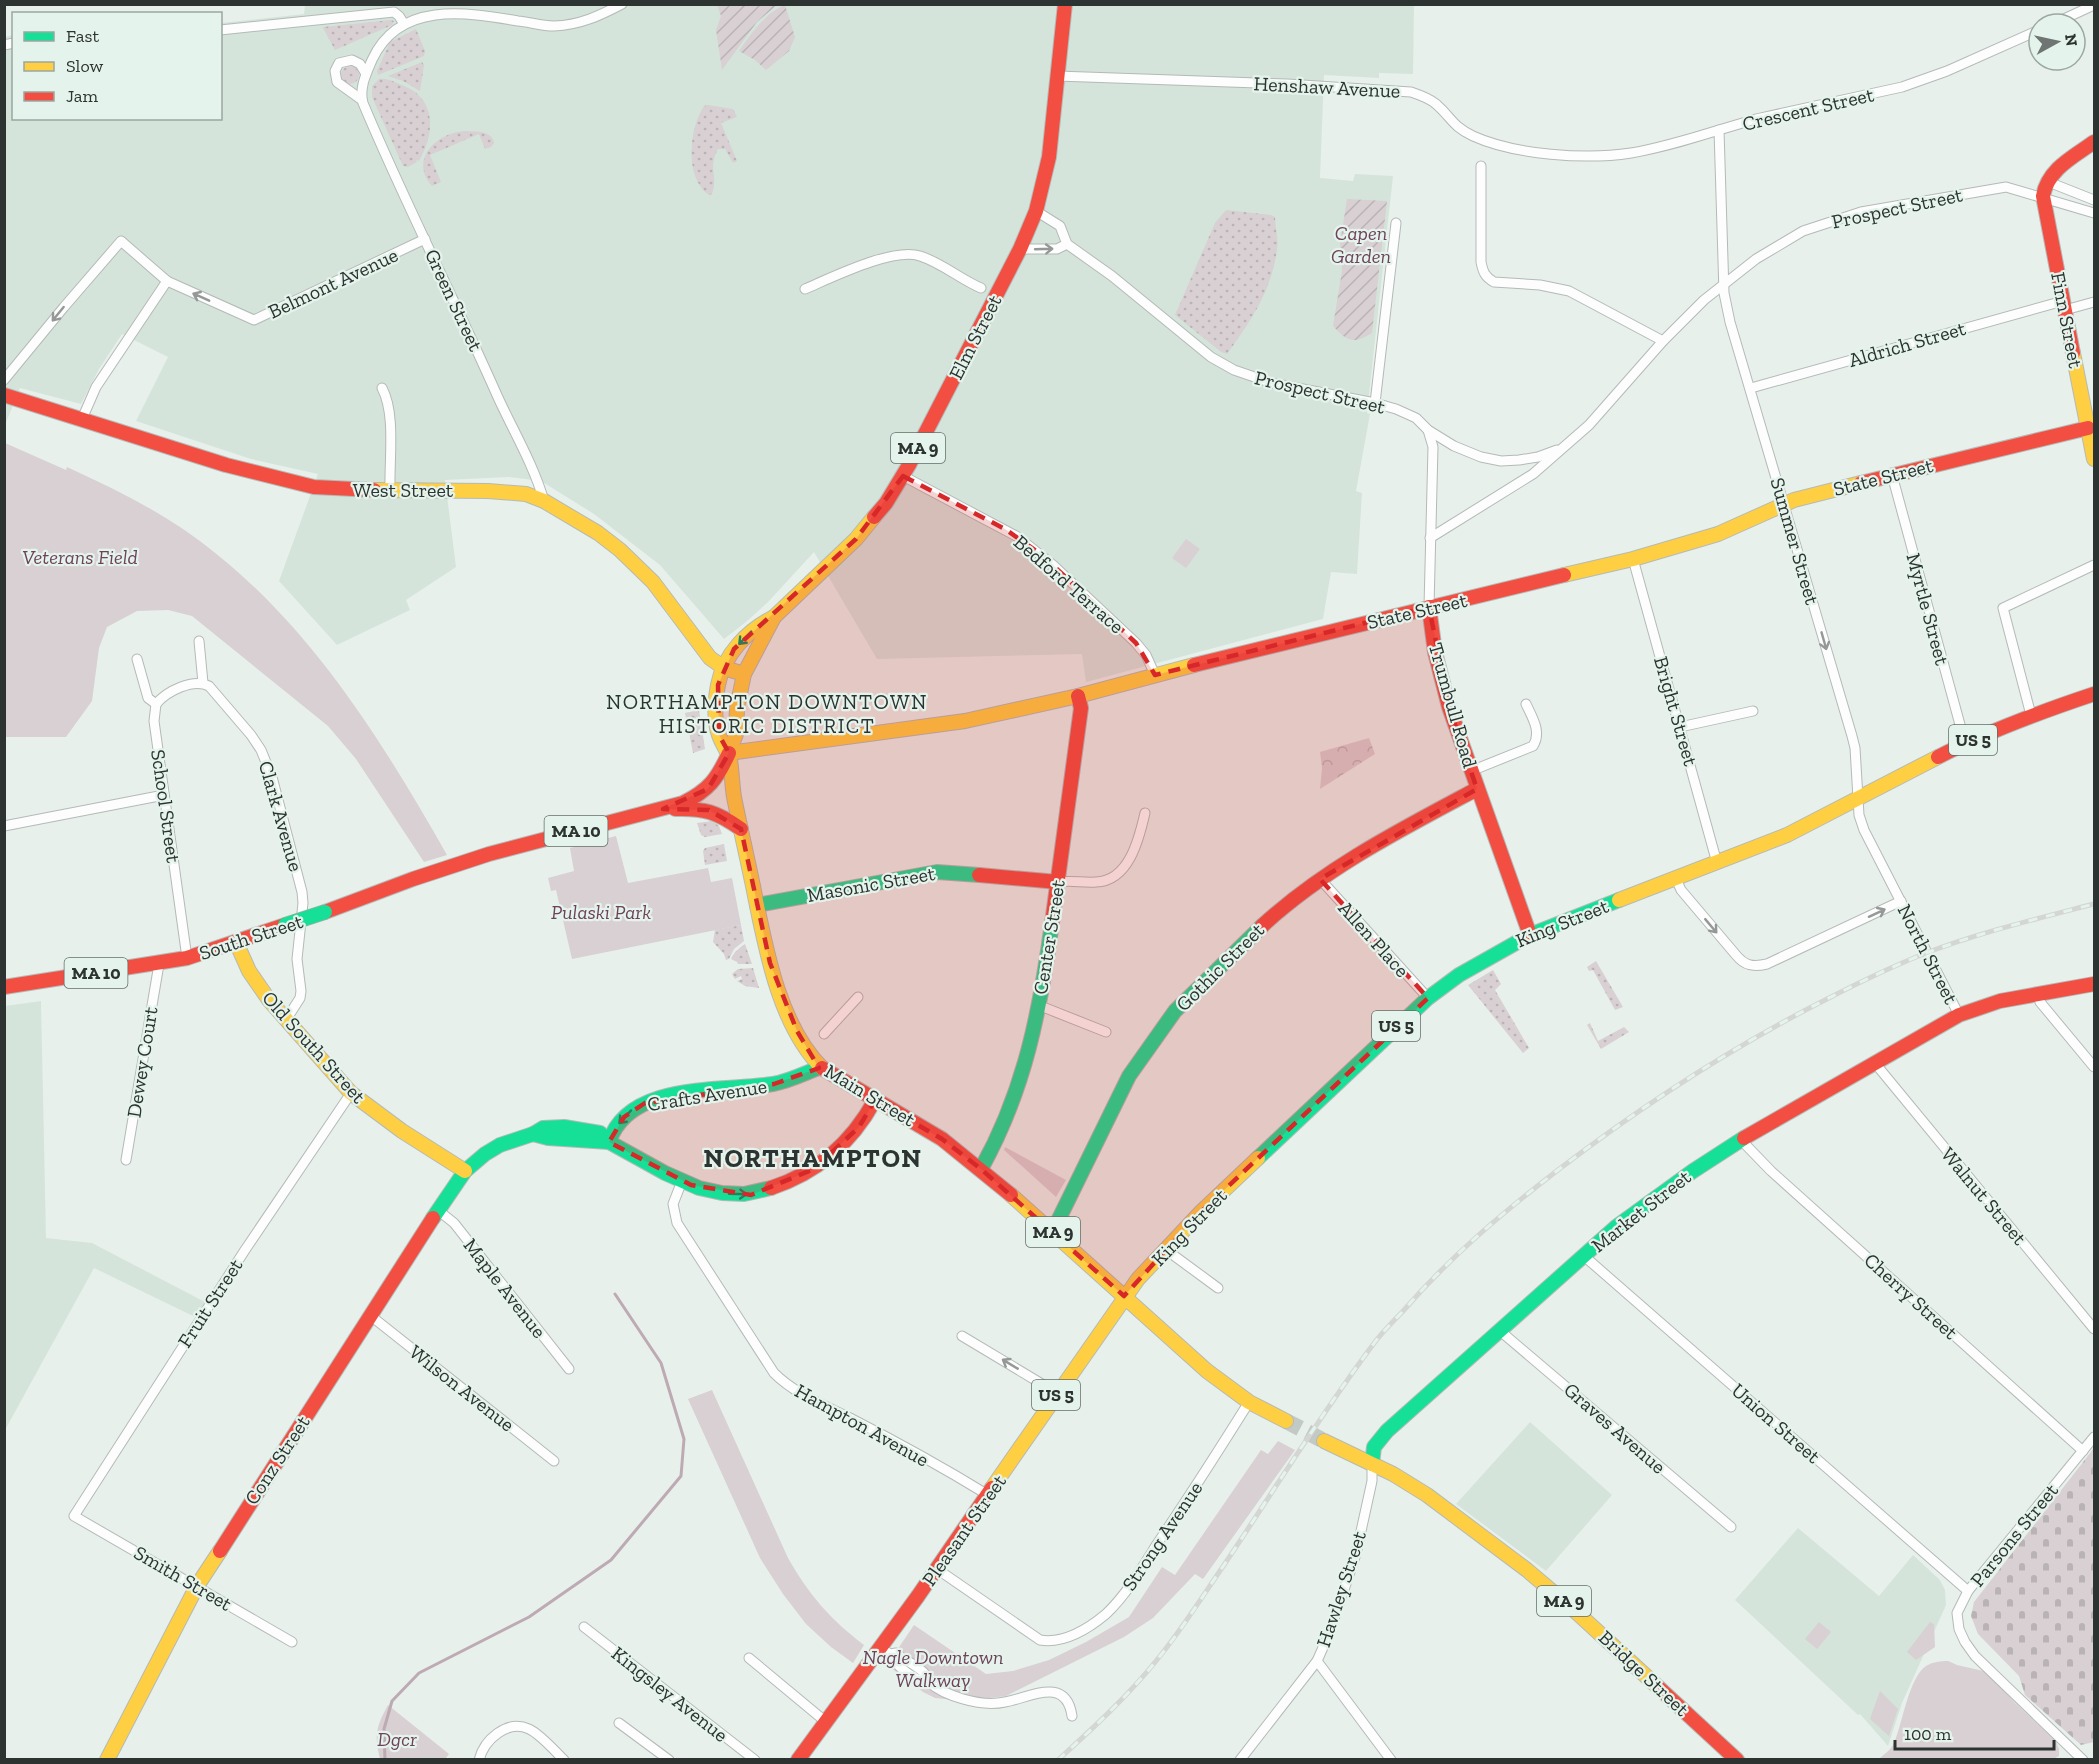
<svg xmlns="http://www.w3.org/2000/svg" width="2099" height="1764" viewBox="0 0 2099 1764" font-family="'Zilla Slab',serif">
<defs>
<pattern id="grass-dots" width="8" height="8" patternUnits="userSpaceOnUse" patternTransform="scale(1.5)"><rect width="8" height="8" fill="#d8d0d3"/><path d="M2 2h.1M6 6h.1" fill="none" stroke="#bab3b5" stroke-width="1.8" stroke-linecap="round"/></pattern>
<pattern id="forest-crowns" width="20" height="18" patternUnits="userSpaceOnUse" patternTransform="scale(1.5)"><rect width="20" height="18" fill="#d8d0d3"/><path d="M2 6a3 3 0 1 1 6 0M12 15a3 3 0 1 1 6 0" fill="none" stroke="#bab3b5"/></pattern>
<pattern id="cemetery-stones" width="16" height="16" patternUnits="userSpaceOnUse" patternTransform="scale(1.5)"><rect width="16" height="16" fill="#d8d0d3"/><path d="M2 7V4a2 2 0 0 1 4 0v3zM10 15v-3a2 2 0 0 1 4 0v3z" fill="#bab3b5"/></pattern>
<pattern id="garden-furrows" width="10" height="10" patternUnits="userSpaceOnUse" patternTransform="scale(1.5)"><rect width="10" height="10" fill="#d8d0d3"/><path d="M-1 1l2-2M0 10L10 0M9 11l2-2" fill="none" stroke="#bab3b5"/></pattern>
</defs>
<rect width="100%" height="100%" fill="#e8f0ec"/>
<g fill="#d4e4db">
<path d="M305 5H1414L1413 74 1379 73V78L1324 75 1320 178 1353 181 1355 174 1393 176 1367 413 1370 414 1356 491 1362 493 1357 574 1331 572 1323 619 1086 682 1082 654 877 659 814 552 768 602 746 622 724 639 660 565 594 514 541 481 509 477 445 480 456 567 406 600 410 610 337 645 279 581 318 474 251 459 136 421 168 357 122 334 99 369 81 404 20 388 5 425 4 37 13 35 14 118H220L221 23 304 14Z"/>
<path d="M41 1001 46 1238 92 1243 205 1302 195 1317 94 1268 5 1430V1006Z"/>
<path d="M1530 1422 1612 1495 1546 1571 1456 1504Z"/>
<path d="M1798 1528 1879 1596 1913 1555 1940 1580 1945 1590 1946 1605 1902 1703 1888 1746 1860 1714 1858 1715 1735 1600Z"/>
</g>
<g fill="url(#grass-dots)">
<path d="M391 20 394 21 392 25 335 50 323 28V27Z"/>
<path d="M416 29 425 51 424 56 378 75 377 71 390 42Z"/>
<path d="M422 62 424 65 420 91 403 81 388 76Z"/>
<circle cx="350" cy="75" r="9"/>
<path d="M379 79C387 78 394 82 402 85 436 98 436 132 419 161L416 160 417 162 408 167 403 166 372 97V86Z"/>
<path d="M708 105 733 109 737 117 721 123 737 161 733 163 725 149H718C707 170 719 175 712 194L709 195C684 178 689 128 704 106Z"/>
<path d="M465 131C476 132 492 130 494 143L491 147 485 149 479 134 430 155 441 182 432 186C409 159 436 133 465 131Z"/>
<path d="M1226 210 1271 215 1275 217C1275 228 1279 239 1277 250 1271 292 1251 321 1227 354L1221 352 1175 315 1215 223Z"/>
<path d="M699 710 705 749 693 753 685 713Z"/>
<path d="M712 821 719 826 722 834 705 837 701 835 697 823Z"/>
<path d="M724 844 727 861 705 865 703 851 705 848Z"/>
<path d="M741 925 744 941 734 949 729 959 726 960 724 954 713 942 715 930Z"/>
<path d="M745 944 752 964H738L737 962 731 959C734 952 739 948 745 944Z"/>
<path d="M1596 961 1623 1007 1615 1010 1593 970 1589 971 1587 967Z"/>
<path d="M753 968 759 988 745 986 737 981 742 979 741 976 735 979 732 974 738 969Z"/>
<path d="M1493 970 1501 984 1495 990 1529 1048 1523 1053 1468 985Z"/>
<path d="M1590 1023 1598 1041 1624 1027 1629 1032 1601 1049 1587 1025Z"/>
</g>
<path fill="url(#forest-crowns)" d="M1369 738 1375 754 1320 789 1322 768 1320 752Z"/>
<path fill="url(#cemetery-stones)" d="M2094 1448V1742L2081 1745 2025 1695 2019 1676 1978 1634 1971 1616 1974 1602Z"/>
<g fill="#d8d0d3">
<path d="M5 443 66 470 67 467C106 485 144 503 180 527 300 608 377 732 447 855L424 862 356 759 328 726 192 616 168 610 137 611 107 627 99 648 92 701 66 737H5Z"/>
<path d="M1186 539 1200 549 1186 568 1172 558Z"/>
<path d="M616 836 628 883 708 868 711 882 732 878 741 925 572 959 556 890 551 891 548 878 574 871 570 848Z"/>
<path d="M1005 1147 1066 1180 1056 1197 1004 1150Z"/>
<path d="M712 1390 788 1558C809 1595 830 1619 864 1645L853 1663 831 1647 806 1624 783 1594 760 1558 688 1399Z"/>
<path d="M1278 1441 1295 1450 1203 1579 1195 1574 1153 1618 1124 1637 1006 1696 964 1701 935 1698 923 1692 887 1665 914 1625 986 1674 1013 1671 1049 1660 1086 1642 1129 1617 1162 1567 1175 1575 1261 1450 1268 1454Z"/>
<path d="M1819 1622 1831 1632 1817 1649 1805 1639Z"/>
<path d="M1930 1622 1934 1624 1935 1647 1916 1660 1907 1652Z"/>
<path d="M1948 1661 1957 1665 1988 1672 2014 1702 2056 1741 2059 1749V1756L2052 1760H1878C1883 1755 1892 1749 1894 1743 1902 1725 1909 1677 1926 1666 1932 1662 1941 1661 1948 1661Z"/>
<path d="M1880 1691 1898 1709 1889 1736 1870 1719Z"/>
<path d="M388 1705 449 1754 445 1759H380C374 1735 376 1727 388 1705Z"/>
</g>
<g fill="url(#garden-furrows)">
<path d="M717 5H777L757 22 722 70 716 30 721 16Z"/>
<path d="M785 5 795 37 789 51 766 70 755 60 739 51C750 35 767 11 785 5Z"/>
<path d="M1347 199 1387 201 1372 333C1353 345 1347 341 1333 326L1342 271 1340 244Z"/>
</g>
<g fill="none" stroke-linecap="round" stroke-linejoin="round">
<path stroke="#bdaab3" stroke-width="3" d="M385 1760 384 1729 392 1701 419 1673 529 1617 611 1560 681 1476 684 1439 661 1363 615 1294"/>
<path stroke="#c3cac6" stroke-width="16" stroke-dasharray="16 8" stroke-linecap="butt" d="M1286 1421 1324 1441"/>
<g stroke="#b4bab7" stroke-width="11">
<g id="street">
<path d="M2053 24 2094 5"/>
<path d="M220 30 394 12 399 16 404 24"/>
<path d="M4 45 14 43"/>
<path d="M1057 76 1287 84 1411 92C1420 95 1429 98 1436 104 1452 118 1452 126 1473 136 1515 155 1586 160 1631 153 1661 148 1690 139 1719 130"/>
<path d="M362 100 337 82 335 71 339 63 352 60 360 64 366 74"/>
<path d="M1481 166V262C1483 272 1485 277 1494 282L1540 285 1569 291 1663 341"/>
<path d="M2046 181 2094 200"/>
<path d="M1036 211 1060 226 1067 244 1112 276 1211 357 1234 370 1272 383 1375 403 1396 409 1416 418 1428 430 1454 446 1481 457 1501 461 1519 460 1538 457 1557 450"/>
<path d="M1020 249H1057L1067 244"/>
<path d="M805 289C831 278 893 247 920 256 942 263 960 279 981 288"/>
<path d="M2065 310 2094 302"/>
<path d="M4 380 64 307 121 241 167 281 254 320 425 239"/>
<path d="M382 388C396 414 389 460 390 490"/>
<path d="M1751 388 2063 301"/>
<path d="M1375 403 1396 223"/>
<path d="M82 419 96 387 167 281"/>
<path d="M1428 430 1433 447 1429 607"/>
<path d="M1892 475 1965 743"/>
<path d="M903 476 1018 537 1053 565 1136 643 1146 655 1155 675"/>
<path d="M544 501C533 463 512 429 496 393 453 296 404 201 363 103 359 88 366 74 372 60 399 1 465 12 518 21 529 22 542 26 554 26 580 25 599 16 622 4"/>
<path d="M1430 538 1533 474 1589 425 1663 341 1704 300 1756 259 1803 231 1861 212 2006 187 2094 213"/>
<path d="M1633 559 1717 863"/>
<path d="M199 641 203 683"/>
<path d="M137 659 148 698 156 704 154 721 187 958"/>
<path d="M156 704C167 691 193 678 209 686L251 735 261 750 272 777 302 892 303 903 297 959 301 991 300 998 286 1020"/>
<path d="M2031 715 2003 608 2094 565"/>
<path d="M1680 727 1753 711"/>
<path d="M1471 771 1533 746C1542 732 1532 717 1526 704"/>
<path d="M4 826 164 795"/>
<path d="M1320 879 1428 998"/>
<path d="M1676 879 1681 890 1736 955C1745 966 1753 967 1767 964L1901 901"/>
<path d="M1058 882C1071 880 1083 883 1096 882 1129 881 1139 839 1145 813"/>
<path d="M2038 993 2040 1002 2094 1067"/>
<path d="M1038 1005 1106 1032"/>
<path d="M1959 1015 1864 830 1859 815 1855 748 1852 736 1730 322 1724 293 1719 130 1756 119 1902 87 1947 71 2039 30"/>
<path d="M824 1034 858 997"/>
<path d="M1874 1062 2094 1329"/>
<path d="M1741 1140 1771 1171 2083 1451"/>
<path d="M126 1160 159 964"/>
<path d="M682 1181 673 1204 677 1223 774 1373C795 1394 824 1405 850 1418 897 1442 944 1468 988 1495"/>
<path d="M439 1211 454 1223 569 1369"/>
<path d="M1165 1249 1218 1288"/>
<path d="M1584 1256 1968 1591"/>
<path d="M371 1316 554 1461"/>
<path d="M1499 1330 1731 1527"/>
<path d="M962 1336 1057 1393"/>
<path d="M937 1569 1040 1640C1064 1644 1088 1629 1106 1614 1127 1594 1142 1568 1157 1544 1189 1497 1219 1450 1249 1402"/>
<path d="M584 1627 755 1760"/>
<path d="M292 1642 74 1516 245 1250 351 1093"/>
<path d="M881 1648 890 1654 896 1653C905 1661 919 1666 926 1675 929 1678 927 1679 930 1683 938 1690 953 1696 963 1699 977 1703 991 1705 1005 1702 1029 1698 1066 1675 1072 1716"/>
<path d="M890 1654C896 1667 916 1681 930 1683"/>
<path d="M749 1658 826 1722"/>
<path d="M1317 1661 1391 1760"/>
<path d="M619 1723 669 1760"/>
<path d="M479 1760C484 1740 507 1719 529 1729 540 1734 555 1751 564 1760"/>
<path d="M1240 1760 1317 1661 1329 1634 1356 1554 1372 1481V1464"/>
<path d="M2083 1760 1975 1656 1965 1642 1959 1629 1957 1613 1968 1591 2094 1437"/>
</g>
</g>
<g stroke="#b4bab7" stroke-width="16">
<g id="fast">
<path d="M757 905 937 872 979 875"/>
<path d="M533 1134 548 1138 609 1142"/>
<path d="M609 1142C629 1081 722 1092 773 1084 790 1081 805 1073 821 1067"/>
<path d="M1258 1158 1428 998 1459 975 1530 935 1619 900"/>
<path d="M981 1169C1025 1090 1040 1011 1052 923"/>
<path d="M433 1218 465 1171 485 1154 500 1145 533 1134 543 1128 564 1127 600 1133 609 1142 665 1173 699 1188 722 1193 744 1194 771 1188"/>
<path d="M1053 1231 1129 1076 1175 1011 1262 926"/>
<path d="M1372 1464 1374 1447 1387 1431 1616 1227 1693 1171 1744 1138"/>
</g>
</g>
<g stroke="#b4bab7" stroke-width="16">
<g id="slow">
<path d="M2073 353 2094 459"/>
<path d="M374 490 488 491 526 494 544 501 598 533 620 550 653 582 710 658 724 668 744 674"/>
<path d="M1564 575 1633 559 1718 534 1794 500 1861 483"/>
<path d="M774 617C747 631 724 654 718 685 715 701 714 721 719 735 722 744 728 751 730 760 732 772 732 785 734 797 740 827 747 857 753 886 765 945 778 1024 822 1068"/>
<path d="M729 753 965 721 1078 696 1194 665"/>
<path d="M729 753 736 734 737 708 744 674 774 617 856 539 874 517"/>
<path d="M1619 900 1787 835 1938 757"/>
<path d="M236 942 249 971 269 1000 351 1093 402 1131 465 1171"/>
<path d="M1011 1195 1207 1371 1249 1402 1286 1421"/>
<path d="M1324 1441 1393 1474 1427 1495 1527 1570 1573 1609 1659 1688"/>
<path d="M992 1488 1138 1279 1201 1212 1258 1158"/>
<path d="M107 1760 197 1586 220 1551"/>
</g>
</g>
<g stroke="#b4bab7" stroke-width="16">
<g id="jam">
<path d="M2073 353 2043 196C2048 169 2073 157 2094 142"/>
<path d="M4 395 226 465 314 487 374 490"/>
<path d="M1861 483 2088 428"/>
<path d="M874 517 886 503 909 465 1020 249 1036 211 1049 157 1065 4"/>
<path d="M1429 607 1435 652 1449 707 1530 935"/>
<path d="M1194 665 1564 575"/>
<path d="M1938 757C1988 731 2040 712 2094 694"/>
<path d="M675 809C704 808 717 812 741 829"/>
<path d="M979 875 1058 882"/>
<path d="M325 912 413 879 489 854 683 803C709 790 717 779 729 753"/>
<path d="M1052 923 1081 708 1078 696"/>
<path d="M1262 926C1325 868 1402 829 1477 789"/>
<path d="M4 987 187 958 285 925"/>
<path d="M822 1068 942 1139 1011 1195"/>
<path d="M1744 1138 1959 1015 2000 1001 2094 984"/>
<path d="M771 1188C817 1173 852 1142 875 1100"/>
<path d="M220 1551 433 1218"/>
<path d="M1659 1688 1737 1760"/>
<path d="M798 1760 918 1596 992 1488"/>
</g>
</g>
<use href="#street" stroke="#fcfdfc" stroke-width="9"/>
<use href="#fast" stroke="#16e098" stroke-width="14"/>
<use href="#slow" stroke="#ffcf43" stroke-width="14"/>
<use href="#jam" stroke="#f24e42" stroke-width="14"/>
<g stroke="#d4d6d4" stroke-width="5">
<path id="rail" d="M1058 1760C1092 1729 1127 1697 1156 1661 1181 1631 1202 1597 1224 1565 1273 1492 1319 1417 1372 1346 1381 1333 1393 1322 1404 1310 1450 1257 1502 1213 1558 1170 1643 1105 1732 1047 1827 999 1858 983 1889 968 1921 955 1977 933 2036 919 2094 904"/>
</g>
<use href="#rail" stroke="#e4f4ec" stroke-width="3" stroke-dasharray="9" stroke-linecap="butt"/>
<g stroke="#9baca5" stroke-width="16" stroke-linecap="butt">
<path id="fast-bridge" d="M285 925 325 912"/>
</g>
<use href="#fast-bridge" stroke="#16e098" stroke-width="14"/>
</g>
<defs><path id="oneway-shaft" d="M-6 0H5M1.5-3L5.5 0L1.5 3" fill="none" stroke-width="1.6" stroke-linecap="round" stroke-linejoin="round" transform="scale(1.5)"/></defs>
<g stroke="#949896">
<use href="#oneway-shaft" transform="translate(1044 249) rotate(-2)"/>
<use href="#oneway-shaft" transform="translate(201 297) rotate(-156)"/>
<use href="#oneway-shaft" transform="translate(58 314) rotate(129)"/>
<use href="#oneway-shaft" transform="translate(1824 641) rotate(74)"/>
<use href="#oneway-shaft" transform="translate(1877 913) rotate(-25)"/>
<use href="#oneway-shaft" transform="translate(1711 926) rotate(50)"/>
<use href="#oneway-shaft" transform="translate(1010 1364) rotate(-149)"/>
</g>
<g stroke="#23815f">
<use href="#oneway-shaft" transform="translate(745 638) rotate(134)"/>
<use href="#oneway-shaft" transform="translate(625 1117) rotate(133)"/>
<use href="#oneway-shaft" transform="translate(738 1194) rotate(2)"/>
</g>
<path fill="#d62828" fill-opacity="0.2" stroke="#d62828" stroke-width="4.5" stroke-dasharray="12 8" stroke-linejoin="round" d="M903 476 1005 529 1042 555 1136 643 1155 675 1429 607 1449 707 1477 789 1320 879 1428 998 1201 1212 1124 1296 981 1169 942 1139 875 1100 859 1127 814 1169 751 1195 691 1185 609 1142 624 1117 645 1103 774 1084 819 1068 797 1031 770 963 741 829 709 810 663 809 708 789 729 753 719 735 718 685 734 649 856 539Z"/>
<g text-anchor="middle" stroke-width="4.5" stroke-linejoin="round" paint-order="stroke">
<g fill="#e4f4ec" stroke="#646d68" stroke-width="1.5">
<rect x="891" y="433" width="54" height="30" rx="4.5"/>
<rect x="1949" y="725" width="48" height="30" rx="4.5"/>
<rect x="544.5" y="816" width="63" height="30" rx="4.5"/>
<rect x="64.5" y="958" width="63" height="30" rx="4.5"/>
<rect x="1372" y="1011" width="48" height="30" rx="4.5"/>
<rect x="1026" y="1217" width="54" height="30" rx="4.5"/>
<rect x="1032" y="1380" width="48" height="30" rx="4.5"/>
<rect x="1537" y="1586" width="54" height="30" rx="4.5"/>
</g>
<g font-size="18" font-weight="bold" fill="#2d3330">
<text x="918" y="454">MA 9</text>
<text x="1973" y="746">US 5</text>
<text x="576" y="837">MA 10</text>
<text x="96" y="979">MA 10</text>
<text x="1396" y="1032">US 5</text>
<text x="1053" y="1238">MA 9</text>
<text x="1056" y="1401">US 5</text>
<text x="1564" y="1607">MA 9</text>
</g>
<g font-size="20" fill="#2d3330" stroke="#e4f4ec">
<text transform="translate(1327 87) rotate(3)" y="7">Henshaw Avenue</text>
<text transform="translate(1808 109) rotate(-13)" y="7">Crescent Street</text>
<text transform="translate(1897 208) rotate(-12)" y="7">Prospect Street</text>
<text transform="translate(333 283) rotate(-25)" y="7">Belmont Avenue</text>
<text transform="translate(454 300) rotate(65)" y="7">Green Street</text>
<text transform="translate(2067 320) rotate(79)" y="7">Finn Street</text>
<text transform="translate(975 337) rotate(-63)" y="7">Elm Street</text>
<text transform="translate(1907 344) rotate(-16)" y="7">Aldrich Street</text>
<text transform="translate(1320 392) rotate(13)" y="7">Prospect Street</text>
<text transform="translate(1883 477) rotate(-14)" y="7">State Street</text>
<text x="403" y="497">West Street</text>
<text transform="translate(1795 541) rotate(74)" y="7">Summer Street</text>
<text transform="translate(1069 584) rotate(41)" y="7">Bedford Terrace</text>
<text transform="translate(1928 609) rotate(75)" y="7">Myrtle Street</text>
<text transform="translate(1417 611) rotate(-13)" y="7">State Street</text>
<text transform="translate(1453 705) rotate(74)" y="7">Trumbull Road</text>
<text transform="translate(1676 711) rotate(74)" y="7">Bright Street</text>
<text transform="translate(166 806) rotate(82)" y="7">School Street</text>
<text transform="translate(281 816) rotate(74)" y="7">Clark Avenue</text>
<text transform="translate(871 884) rotate(-10)" y="7">Masonic Street</text>
<text transform="translate(1562 923) rotate(-22)" y="7">King Street</text>
<text transform="translate(251 937) rotate(-18)" y="7">South Street</text>
<text transform="translate(1049 937) rotate(-81)" y="7">Center Street</text>
<text transform="translate(1374 939) rotate(48)" y="7">Allen Place</text>
<text transform="translate(1928 954) rotate(63)" y="7">North Street</text>
<text transform="translate(1220 967) rotate(-45)" y="7">Gothic Street</text>
<text transform="translate(314 1047) rotate(48)" y="7">Old South Street</text>
<text transform="translate(142 1062) rotate(-81)" y="7">Dewey Court</text>
<text transform="translate(707 1095) rotate(-9)" y="7">Crafts Avenue</text>
<text transform="translate(870 1095) rotate(31)" y="7">Main Street</text>
<text transform="translate(1984 1196) rotate(50)" y="7">Walnut Street</text>
<text transform="translate(1641 1211) rotate(-38)" y="7">Market Street</text>
<text transform="translate(1189 1227) rotate(-46)" y="7">King Street</text>
<text transform="translate(505 1288) rotate(52)" y="7">Maple Avenue</text>
<text transform="translate(1911 1296) rotate(42)" y="7">Cherry Street</text>
<text transform="translate(210 1303) rotate(-57)" y="7">Fruit Street</text>
<text transform="translate(462 1388) rotate(38)" y="7">Wilson Avenue</text>
<text transform="translate(1776 1423) rotate(41)" y="7">Union Street</text>
<text transform="translate(862 1425) rotate(29)" y="7">Hampton Avenue</text>
<text transform="translate(1615 1428) rotate(41)" y="7">Graves Avenue</text>
<text transform="translate(277 1460) rotate(-57)" y="7">Conz Street</text>
<text transform="translate(964 1530) rotate(-55)" y="7">Pleasant Street</text>
<text transform="translate(2014 1535) rotate(-51)" y="7">Parsons Street</text>
<text transform="translate(1162 1536) rotate(-56)" y="7">Strong Avenue</text>
<text transform="translate(183 1578) rotate(30)" y="7">Smith Street</text>
<text transform="translate(1341 1589) rotate(-72)" y="7">Hawley Street</text>
<text transform="translate(1644 1673) rotate(43)" y="7">Bridge Street</text>
<text transform="translate(670 1694) rotate(38)" y="7">Kingsley Avenue</text>
</g>
<g font-size="20" font-style="italic" fill="#6f415a" stroke="#e4f4ec">
<text x="1361" y="240">Capen<tspan x="1361" dy="23">Garden</tspan></text>
<text x="80" y="564">Veterans Field</text>
<text x="601" y="919">Pulaski Park</text>
<text x="933" y="1664">Nagle Downtown<tspan x="933" dy="23">Walkway</tspan></text>
<text x="397" y="1746">Dgcr</text>
</g>
<g font-size="21" letter-spacing="1.5" fill="#2d3330" stroke="#e4f4ec">
<text x="767" y="709">NORTHAMPTON DOWNTOWN<tspan x="767" dy="24">HISTORIC DISTRICT</tspan></text>
</g>
<g font-size="26" font-weight="bold" letter-spacing="1.5" fill="#2d3330" stroke="#e4f4ec">
<text x="813" y="1167">NORTHAMPTON</text>
</g>
</g>
<rect width="2099" height="1764" fill="none" stroke="#2d3330" stroke-width="12"/>
<rect x="12" y="12" width="210" height="108" fill="#e4f4ec" stroke="#9ba7a1" stroke-width="1.5"/>
<rect x="24" y="32" width="30" height="9" fill="#16e098" stroke="#9ba7a1" stroke-width="1.5"/>
<text x="66" y="42" font-size="18" fill="#2d3330">Fast</text>
<rect x="24" y="62" width="30" height="9" fill="#ffcf43" stroke="#9ba7a1" stroke-width="1.5"/>
<text x="66" y="72" font-size="18" fill="#2d3330">Slow</text>
<rect x="24" y="92" width="30" height="9" fill="#f24e42" stroke="#9ba7a1" stroke-width="1.5"/>
<text x="66" y="102" font-size="18" fill="#2d3330">Jam</text>
<g transform="translate(2057 42) rotate(82)"><circle r="28" fill="#e4f4ec" stroke="#9ba7a1" stroke-width="1.5"/>
<path d="M0-4.5L10 22L0 15L-10 22Z" fill="#6e7572"/>
<text y="-9" font-size="16" font-weight="bold" text-anchor="middle" fill="#2d3330">N</text>
</g>
<path d="M1895 1740v9h159v-9" fill="none" stroke="#2d3330" stroke-width="3"/>
<text x="1904" y="1740" font-size="18" fill="#2d3330" stroke="#e4f4ec" stroke-width="4.5" paint-order="stroke">100 m</text>
</svg>
